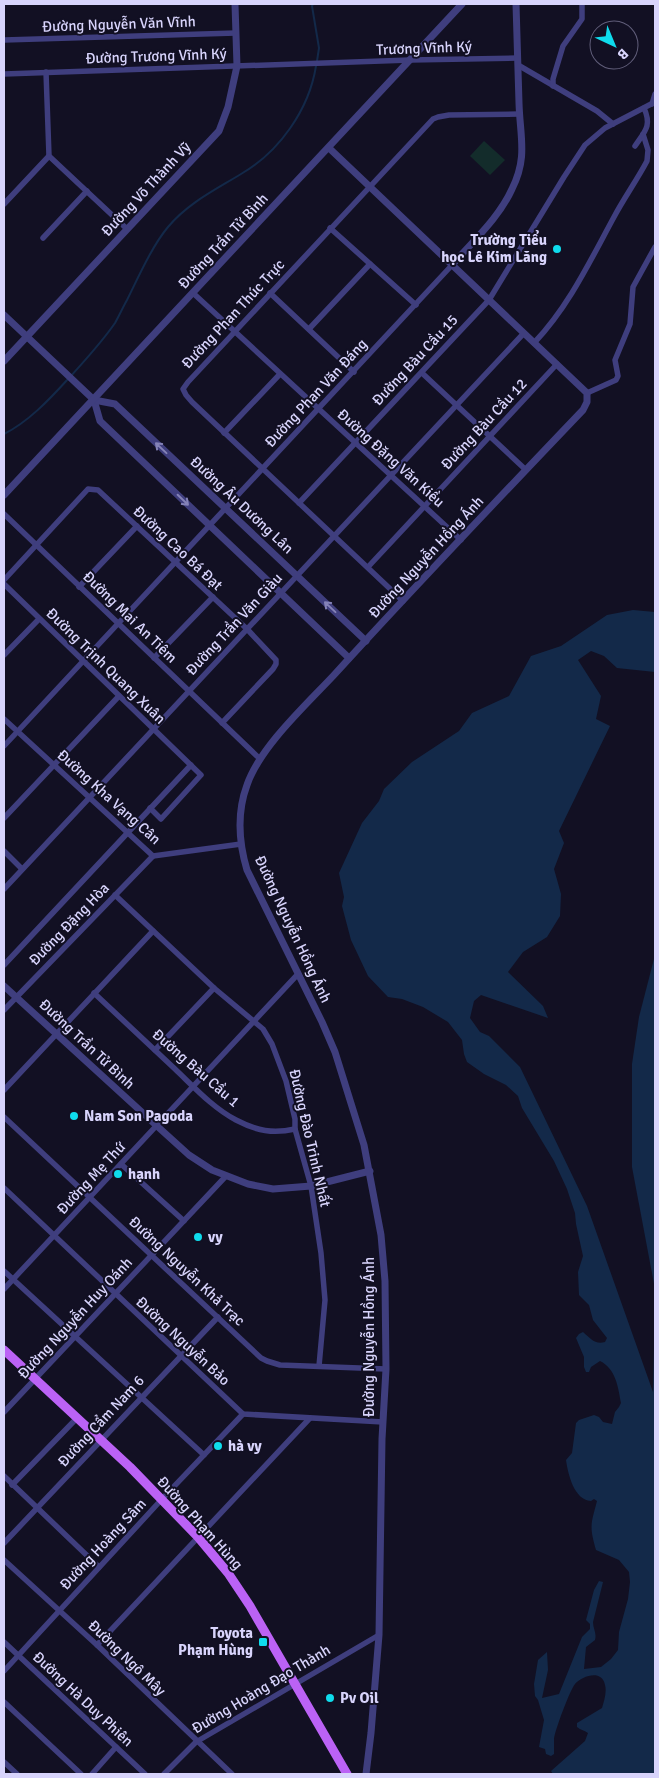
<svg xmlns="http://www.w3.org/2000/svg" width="659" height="1778" viewBox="0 0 659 1778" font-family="Signika,sans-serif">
<rect width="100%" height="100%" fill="#121023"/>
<path fill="#132c2b" d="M484 141 505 160 490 175 470 156Z"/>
<g fill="#132949">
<path d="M633 610 655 612V672L617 668 604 656 591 651 578 660 601 696 596 719 610 726 559 831 564 843 554 869 561 894 560 916 547 937 523 952 508 972 543 1006 548 1018 481 995 474 1001 470 1018 480 1032 489 1036 520 1067 587 1206 653 1392 655 1302V1774H553L551 1771 585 1741 588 1733C584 1730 580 1730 577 1727V1723L602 1708C604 1701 607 1692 605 1685 602 1669 582 1676 575 1684 570 1690 555 1730 554 1739 554 1744 554 1749 554 1754L551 1756 546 1754 545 1749 539 1747 544 1720 538 1700 535 1696 534 1684 538 1660 547 1652 548 1670 542 1698 559 1694 582 1637 590 1629V1624L586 1620 594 1590 599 1581 603 1582 593 1622C593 1629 597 1633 595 1640L586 1647 584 1669 601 1667 611 1659 618 1650 619 1632 628 1599 630 1582 629 1572 619 1560 596 1550C589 1526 591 1524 597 1501L594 1499 591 1501C574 1500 568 1474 566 1460L572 1453 576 1423 579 1420 594 1415 599 1417 603 1422 612 1424 615 1412 619 1407 621 1403C618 1387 616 1369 600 1361L591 1367 589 1372H586L584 1367V1357L576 1338 579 1334 583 1332C590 1338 595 1345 605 1342L607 1338 593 1320 589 1305 579 1295 578 1272 583 1256 576 1224 575 1213 567 1189 554 1161 522 1108 518 1096 506 1085 484 1074 467 1062 464 1054 462 1040 448 1022 423 1007 402 999 388 997 368 976 351 940 342 906 344 897 339 873 362 823 379 801 384 789 412 762 459 731 472 713 509 696 531 656 561 646 607 615Z"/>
<path d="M655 955V1289L632 1167V1064L639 1017Z"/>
</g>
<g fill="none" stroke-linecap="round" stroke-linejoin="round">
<g stroke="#132949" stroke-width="2">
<path d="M313 4 312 6 319 48 317 61"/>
<path d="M71 376C86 359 102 342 115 323 119 316 123 307 127 300 138 278 152 246 168 227 188 203 215 190 241 174 279 152 309 110 316 66"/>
<path d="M4 434C28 422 49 400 68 379"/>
</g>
<g stroke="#3f3e7e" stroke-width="5.5">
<path d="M4 40 236 33"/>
<path d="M518 65 597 111 613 124"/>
<path d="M46 72 49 156 127 229"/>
<path d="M4 74 410 60 517 58"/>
<path d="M553 86V79L563 46 582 19V4"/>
<path d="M652 104 655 94"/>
<path d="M635 146C645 131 652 126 644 108"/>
<path d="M4 204 49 156"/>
<path d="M330 228 416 305"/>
<path d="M43 238 87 191"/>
<path d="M193 293 461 540"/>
<path d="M270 293 354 372"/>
<path d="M309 329 370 264"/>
<path d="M534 343C569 306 590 261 614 217 624 198 637 180 647 161L648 150 643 134"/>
<path d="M422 373 526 470"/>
<path d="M587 393 616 380 618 376 615 360 630 324 633 287 655 247"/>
<path d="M224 433 280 374"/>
<path d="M299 503 489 300 564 177 585 145 605 128 655 102"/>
<path d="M4 514 260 759"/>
<path d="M368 567 557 364"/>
<path d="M4 580 88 489 98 490 247 629 276 660V664L273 669 222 723"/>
<path d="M4 584 201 775 161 819 150 808"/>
<path d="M79 587 137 526"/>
<path d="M403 601 192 402 186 395 183 389 188 382 433 119 438 117 449 115 519 114"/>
<path d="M4 655 39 619"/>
<path d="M154 658 213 597"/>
<path d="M4 719 153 856 241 844"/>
<path d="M4 746 453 264"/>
<path d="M4 818 119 696"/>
<path d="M4 851 22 869"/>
<path d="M4 889 524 333"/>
<path d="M115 895 214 988 263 1029 272 1044 286 1081 295 1119V1129L311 1186 321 1253 325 1300 319 1366"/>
<path d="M4 965 191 765"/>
<path d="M94 993C121 1018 148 1044 175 1069 194 1087 213 1108 236 1120 257 1131 273 1134 295 1129"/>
<path d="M4 1010 153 856"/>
<path d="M155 1050 214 988"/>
<path d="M4 1090 153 931"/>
<path d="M4 1117 261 1358 267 1361 280 1365 386 1369"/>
<path d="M121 1164 184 1221"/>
<path d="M4 1188 243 1414 383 1422"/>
<path d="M4 1271 204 1455"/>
<path d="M4 1289 298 974"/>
<path d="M4 1412 226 1176"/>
<path d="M4 1476 99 1567"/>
<path d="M12 1485 77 1418"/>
<path d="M4 1543 218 1317"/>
<path d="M4 1560 97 1645 232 1774"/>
<path d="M4 1642 145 1774"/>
<path d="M97 1645 310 1418"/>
<path d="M4 1671 162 1499 243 1414"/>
<path d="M4 1702 81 1774"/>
<path d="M4 1762 17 1774"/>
<path d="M92 1774 116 1747"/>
<path d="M164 1774 196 1742 379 1635"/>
</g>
<g stroke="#3f3e7e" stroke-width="7">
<path d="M329 148 587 393V402L583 410C499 498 415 586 334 675 306 705 260 747 247 785 237 812 239 843 247 870L322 1022 335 1052 364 1145 381 1235 385 1281 386 1369 382 1439 379 1635 371 1733 366 1774"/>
<path d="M453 264C473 241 499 218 512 189 528 157 520 137 519 103 518 70 517 37 516 4"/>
<path d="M4 315 94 400 100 421 349 658"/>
<path d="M4 361 219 131 228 107 237 66 235 4"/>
<path d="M94 400 115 404 366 641"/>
<path d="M4 495 462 4"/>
<path d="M4 986 157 1126 189 1155 212 1170 248 1184 273 1189 311 1186 370 1171"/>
</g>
<path stroke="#bb62f5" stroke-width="9" d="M4 1350 130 1467 198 1537 228 1573 250 1606 347 1774"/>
</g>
<defs><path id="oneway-shaft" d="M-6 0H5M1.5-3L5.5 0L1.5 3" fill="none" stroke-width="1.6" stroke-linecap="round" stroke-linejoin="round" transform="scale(1.25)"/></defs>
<g stroke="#8482b7">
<use href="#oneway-shaft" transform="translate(161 448) rotate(-137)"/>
<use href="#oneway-shaft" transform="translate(183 500) rotate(44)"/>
<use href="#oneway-shaft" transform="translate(330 607) rotate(-137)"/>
</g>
<g fill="#0fdced" stroke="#121023" stroke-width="2">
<circle cx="557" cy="249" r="5"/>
<circle cx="74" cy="1116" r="5"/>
<circle cx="118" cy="1174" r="5"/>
<circle cx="198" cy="1237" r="5"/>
<circle cx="218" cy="1446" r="5"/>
<rect x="258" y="1637" width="10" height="10" rx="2.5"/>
<circle cx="330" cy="1698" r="5"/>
</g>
<g text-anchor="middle" stroke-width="4" stroke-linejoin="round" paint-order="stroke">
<g font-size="15" fill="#d8d4fc" stroke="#121023">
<text transform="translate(119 24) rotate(-2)" y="5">Đường Nguyễn Văn Vĩnh</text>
<text transform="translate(424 48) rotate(-2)" y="5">Trương Vĩnh Ký</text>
<text transform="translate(156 56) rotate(-2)" y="5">Đường Trương Vĩnh Ký</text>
<text transform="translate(146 189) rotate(-47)" y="5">Đường Võ Thành Vỹ</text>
<text transform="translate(223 241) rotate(-47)" y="5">Đường Trần Tử Bình</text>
<text transform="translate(233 314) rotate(-47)" y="5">Đường Phan Thúc Trực</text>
<text transform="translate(415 360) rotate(-47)" y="5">Đường Bàu Cầu 15</text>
<text transform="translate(316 393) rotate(-47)" y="5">Đường Phan Văn Đáng</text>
<text transform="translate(484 424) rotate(-47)" y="5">Đường Bàu Cầu 12</text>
<text transform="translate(391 458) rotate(42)" y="5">Đường Đặng Văn Kiều</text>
<text transform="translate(242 505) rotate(43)" y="5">Đường Âu Dương Lân</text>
<text transform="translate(178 548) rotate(43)" y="5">Đường Cao Bá Đạt</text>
<text transform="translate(426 557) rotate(-47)" y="5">Đường Nguyễn Hồng Ánh</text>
<text transform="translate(130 617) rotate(44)" y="5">Đường Mai An Tiêm</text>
<text transform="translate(234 624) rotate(-47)" y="5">Đường Trần Văn Giàu</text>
<text transform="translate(106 666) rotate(44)" y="5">Đường Trịnh Quang Xuân</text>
<text transform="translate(109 797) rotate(42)" y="5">Đường Kha Vạng Cân</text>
<text transform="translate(69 924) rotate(-46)" y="5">Đường Đặng Hòa</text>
<text transform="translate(293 929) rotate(65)" y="5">Đường Nguyễn Hồng Ánh</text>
<text transform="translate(87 1044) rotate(43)" y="5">Đường Trần Tử Bình</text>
<text transform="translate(196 1068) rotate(41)" y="5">Đường Bàu Cầu 1</text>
<text transform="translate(310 1138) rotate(77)" y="5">Đường Đào Trinh Nhất</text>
<text transform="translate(91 1178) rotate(-47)" y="5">Đường Mẹ Thứ</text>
<text transform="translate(187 1271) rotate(43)" y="5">Đường Nguyễn Khả Trạc</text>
<text transform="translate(75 1318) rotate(-47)" y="5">Đường Nguyễn Huy Oánh</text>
<text transform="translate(369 1337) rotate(-90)" y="5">Đường Nguyễn Hồng Ánh</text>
<text transform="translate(183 1341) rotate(43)" y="5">Đường Nguyễn Bảo</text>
<text transform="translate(101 1421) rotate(-47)" y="5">Đường Cẩm Nam 6</text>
<text transform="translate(200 1523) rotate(48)" y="5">Đường Phạm Hùng</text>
<text transform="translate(103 1544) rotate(-47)" y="5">Đường Hoàng Sâm</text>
<text transform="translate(127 1658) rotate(44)" y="5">Đường Ngô Mây</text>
<text transform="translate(261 1689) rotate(-31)" y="5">Đường Hoàng Đạo Thành</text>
<text transform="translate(83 1699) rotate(43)" y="5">Đường Hà Duy Phiên</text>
</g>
<g font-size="15" font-weight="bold" fill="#d8d4fc" stroke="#121023" text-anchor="start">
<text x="547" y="245" text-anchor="end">Trường Tiểu<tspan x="547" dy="17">học Lê Kim Lăng</tspan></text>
<text x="84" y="1121">Nam Son Pagoda</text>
<text x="128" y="1179">hạnh</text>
<text x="208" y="1242">vy</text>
<text x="228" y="1451">hà vy</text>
<text x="253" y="1638" text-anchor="end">Toyota<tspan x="253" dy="17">Phạm Hùng</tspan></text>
<text x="340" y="1703">Pv Oil</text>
</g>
</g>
<rect width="659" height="1778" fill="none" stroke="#d8d4fc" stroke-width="10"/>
<g transform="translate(614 45) rotate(136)"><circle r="24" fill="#121023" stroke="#615e7a"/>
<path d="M0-4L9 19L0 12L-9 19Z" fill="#0fdced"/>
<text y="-8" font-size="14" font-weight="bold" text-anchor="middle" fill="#d8d4fc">B</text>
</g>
</svg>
